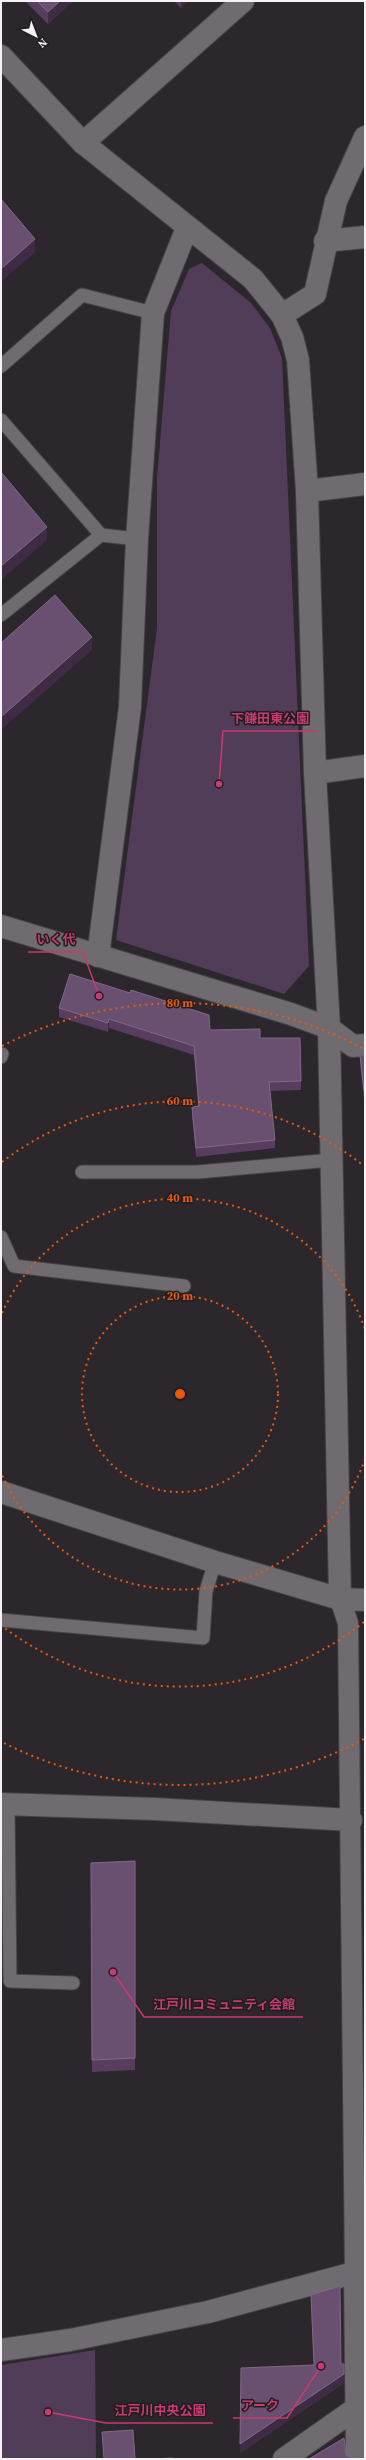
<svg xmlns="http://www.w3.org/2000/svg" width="366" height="2460" viewBox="0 0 366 2460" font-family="'Source Serif 4','Noto Sans JP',serif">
<rect width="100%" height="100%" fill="#2b272c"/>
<g fill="#513d57">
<path d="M202 263 251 303 270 328 282 358 309 966 284 994 116 940 157 628V478L171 311 189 269Z"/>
<path d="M95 2350 96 2459H1V2365Z"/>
</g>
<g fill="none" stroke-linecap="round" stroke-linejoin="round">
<g stroke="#454246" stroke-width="15">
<g id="service">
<path d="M1 366 82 295 153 313"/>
<path d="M1 420 101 535"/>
<path d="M1 615 101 535 137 539"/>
<path d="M1 1057 2 1054"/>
<path d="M82 1172H198L331 1160"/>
<path d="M1 1237 14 1266 184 1286"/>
<path d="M1 1620 203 1638 206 1591 215 1562"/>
<path d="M8 1804 10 1981 73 1983"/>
</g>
</g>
<g stroke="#454246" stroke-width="22">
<path id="pedestrian" d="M340 1599 348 1623C352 1840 351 2057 355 2274"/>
</g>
<g stroke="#454246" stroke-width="24">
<g id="minor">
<path d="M83 143 243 1"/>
<path d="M325 241 365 237"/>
<path d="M282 315 315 294 336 201 365 137"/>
<path d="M307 491 365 484"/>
<path d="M315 773 365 766"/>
<path d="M98 956 130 707 137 539 153 313 187 228"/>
<path d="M329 1028 353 1046 365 1045"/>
<path d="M1 1804 155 1809 351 1820"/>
<path d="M355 2274 357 2459"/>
<path d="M1 2350 70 2340 208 2312 365 2270"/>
<path d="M284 2459 365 2402"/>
</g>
</g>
<g stroke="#454246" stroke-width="24">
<g id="tertiary">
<path d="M1 56 83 143 253 279 282 315 292 337 298 360 307 491 315 773 329 1028 340 1599"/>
<path d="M1 926 291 1014 329 1028"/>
<path d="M1 1492 215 1562 340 1599 365 1600"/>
</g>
</g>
<use href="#service" stroke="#6f6b70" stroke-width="13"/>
<use href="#pedestrian" stroke="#6f6b70" stroke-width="20"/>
<use href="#minor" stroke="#6f6b70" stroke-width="22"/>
<use href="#tertiary" stroke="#6f6b70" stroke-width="22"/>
</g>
<g fill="#583d5f">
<path d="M25 1H73L48 24Z"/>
<path d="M174 1H188L181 8Z"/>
<path d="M59 1008 210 1030 260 1038H300L301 1090 270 1091 275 1140V1148L196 1157 192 1115V1107L198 1106 194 1055 109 1028 108 1032 59 1017Z"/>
<path d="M360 1055H365V1100H364L360 1064Z"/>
<path d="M135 1861V2070L92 2072 91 1863Z"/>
<path d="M311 2295 341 2364 344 2383 240 2453 314 2365Z"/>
</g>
<g fill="#3f2c44">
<path d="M60 1H73L48 24V12Z"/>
<path d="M181 1H188L181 8Z"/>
<path d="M35 239V252L1 282V269Z"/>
<path d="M47 527V540L1 580V566Z"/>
<path d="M92 637V650L1 730V717Z"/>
<path d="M109 1019V1028L108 1032V1023Z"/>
<path d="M344 2374V2383L240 2453V2444Z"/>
</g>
<g fill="#695070" stroke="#7f6a85">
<path d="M37 1H60L48 12Z"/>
<path d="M1 199 35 239 1 269Z"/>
<path d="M1 472 47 527 1 566Z"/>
<path d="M55 595 92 637 1 717V643Z"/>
<path d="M70 974 130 993 131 990 209 1015 210 1030 260 1029V1038H300L301 1081 269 1082 275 1140 196 1148 192 1107 199 1106 194 1046 109 1019 108 1023 59 1008Z"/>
<path d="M360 1055H365V1091H364Z"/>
<path d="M135 1861V2058L92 2060 91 1863Z"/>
<path d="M340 2286 341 2364H344V2374L240 2444 241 2368 314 2365 311 2295Z"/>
<path d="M133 2430 135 2459H104L102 2432Z"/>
<path d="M344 2438 346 2455 353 2459H309Z"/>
<path d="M173 2458V2459H152Z"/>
</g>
<g fill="none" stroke="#e8590c" stroke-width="2" stroke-dasharray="2 4">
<circle cx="180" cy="1394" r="98"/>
<path d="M365 1459A196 196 0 0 1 2 1475M2 1313A196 196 0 0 1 365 1329"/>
<path d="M364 1622A293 293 0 0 1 2 1626M2 1162A293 293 0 0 1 364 1166"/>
<path d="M364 1739A391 391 0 0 1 2 1742M2 1046A391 391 0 0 1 364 1049"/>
</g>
<circle cx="180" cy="1394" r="6" fill="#e8590c" stroke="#211e22" stroke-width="2"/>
<g font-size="12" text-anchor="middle" font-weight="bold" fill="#e8590c" stroke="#211e22" stroke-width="3" stroke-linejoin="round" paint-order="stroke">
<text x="180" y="1007">80 m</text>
<text x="180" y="1105">60 m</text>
<text x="180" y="1202">40 m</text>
<text x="180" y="1300">20 m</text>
</g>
<path fill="none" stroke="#ca3972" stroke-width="1.5" d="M219 784L223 731H317M99 996L83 952H28M113 1972L144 2017H303M321 2366L287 2418H233M48 2412L106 2423H213"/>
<g fill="#ca3972" stroke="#211e22" stroke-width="1.5">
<circle cx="219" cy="784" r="4"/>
<circle cx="99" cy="996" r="4"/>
<circle cx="113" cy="1972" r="4"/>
<circle cx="321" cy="2366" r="4"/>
<circle cx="48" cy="2412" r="4"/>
</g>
<g font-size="13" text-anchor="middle" font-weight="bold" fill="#ca3972" stroke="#211e22" stroke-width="3" stroke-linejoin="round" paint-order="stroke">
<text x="270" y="723">下鎌田東公園</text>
<text x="56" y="944">いく代</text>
<text x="224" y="2009">江戸川コミュニティ会館</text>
<text x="260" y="2410">アーク</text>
<text x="160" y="2415">江戸川中央公園</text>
</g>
<rect width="366" height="2460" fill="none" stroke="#f5f3f6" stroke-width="4"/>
<g transform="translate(36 36) rotate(138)" stroke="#211e22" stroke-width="3" paint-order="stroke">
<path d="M0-3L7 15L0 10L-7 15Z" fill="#f5f3f6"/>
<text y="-6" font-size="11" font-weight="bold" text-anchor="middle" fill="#f5f3f6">N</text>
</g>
</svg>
